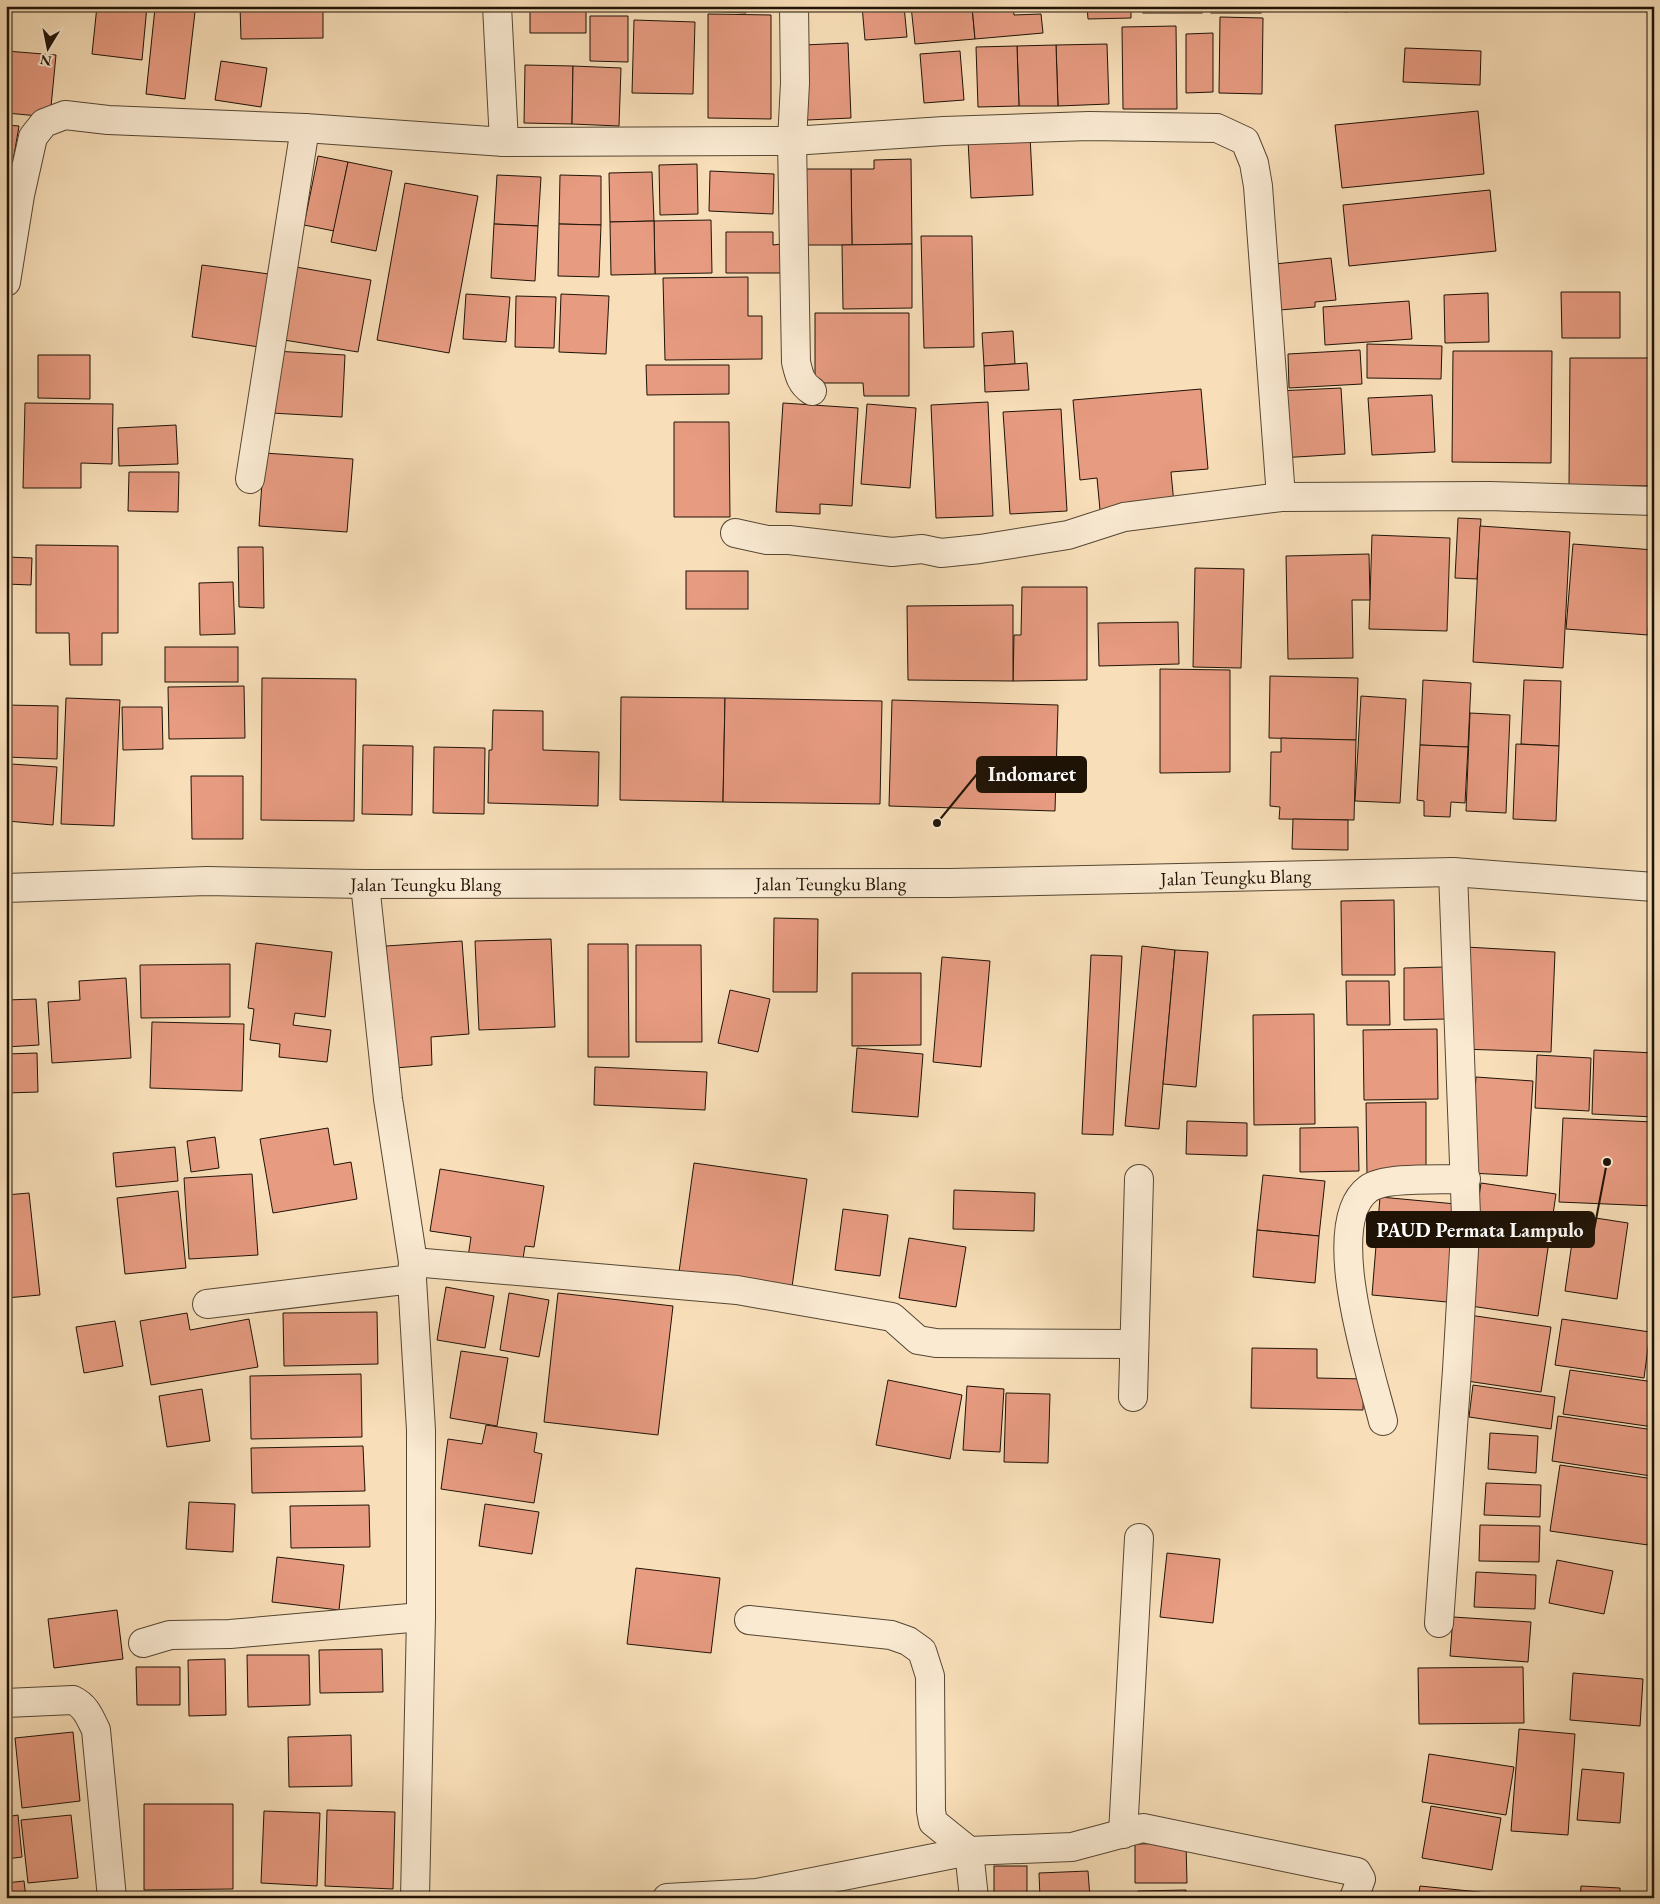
<svg xmlns="http://www.w3.org/2000/svg" width="1660" height="1904" viewBox="0 0 1660 1904" font-family="'EB Garamond',serif">
<rect width="100%" height="100%" fill="#f8dfb9"/>
<filter id="stains"><feTurbulence type="fractalNoise" baseFrequency=".004" numOctaves="4"/><feColorMatrix values="0 0 0 0 .2 0 0 0 0 .09 0 0 0 0 .02 0 0 0 .5 -.17"/></filter>
<radialGradient id="worn" r=".72"><stop offset=".6" stop-color="#630" stop-opacity="0"/><stop offset="1" stop-color="#630" stop-opacity=".3"/></radialGradient>
<g fill="#e79b81" stroke="#1f1306">
<path d="M97 6H147L142 60 92 54Z"/>
<path d="M240 6H323V38L241 39Z"/>
<path d="M681 6H746V13L680 10Z"/>
<path d="M862 6H904L907 37 865 40Z"/>
<path d="M911 6H972L975 39 915 44Z"/>
<path d="M972 6H1013L1014 15 1041 14 1043 33 975 39Z"/>
<path d="M1087 6H1131V18L1088 19Z"/>
<rect x="1143" y="6" width="59" height="7"/>
<rect x="1211" y="6" width="50" height="7"/>
<path d="M1310 6H1348V12L1309 9Z"/>
<path d="M530 7 586 8V33H530Z"/>
<path d="M155 8 195 12 185 99 146 94Z"/>
<path d="M708 14 771 15V119L708 118Z"/>
<path d="M590 16H628V62L590 61Z"/>
<path d="M1220 17 1263 18 1262 94 1219 93Z"/>
<path d="M634 20 695 22 693 94 632 93Z"/>
<path d="M1176 26 1177 109H1123L1122 27Z"/>
<path d="M1213 33V92L1186 93V34Z"/>
<path d="M848 43 851 118 807 120 804 45Z"/>
<path d="M1107 44 1109 104 1058 106 1056 45Z"/>
<path d="M1056 45 1058 106H1019L1017 46Z"/>
<path d="M1017 46 1019 106 978 107 976 47Z"/>
<path d="M1405 48 1481 51 1480 85 1403 82Z"/>
<path d="M6 51 56 55 50 117 6 113Z"/>
<path d="M960 51 964 100 924 103 920 54Z"/>
<path d="M221 61 267 68 261 107 215 100Z"/>
<path d="M525 65 573 66 572 124 524 123Z"/>
<path d="M573 66 621 68 619 126 572 124Z"/>
<path d="M1478 111 1484 174 1342 188 1335 125Z"/>
<path d="M6 125 19 126 13 161 6 160Z"/>
<path d="M1030 136 1033 195 971 198 968 140Z"/>
<path d="M318 156 348 162 334 231 304 225Z"/>
<path d="M911 159 912 244 852 245 851 169H874V160Z"/>
<path d="M6 160 13 161 6 206Z"/>
<path d="M348 162 392 171 376 251 331 242Z"/>
<path d="M697 164 698 214 660 215 659 165Z"/>
<path d="M803 169H851L852 245H804Z"/>
<path d="M710 171 774 174 773 214 709 211Z"/>
<path d="M652 172 654 221 610 222 609 173Z"/>
<path d="M497 175 541 177 538 226 494 224Z"/>
<path d="M560 175 601 176V225L559 224Z"/>
<path d="M405 183 478 196 449 353 377 340Z"/>
<path d="M1490 190 1496 251 1349 266 1343 205Z"/>
<path d="M711 220 712 273 655 274 654 221Z"/>
<path d="M654 221 655 274 611 275 610 222Z"/>
<path d="M494 224 538 226 535 281 491 278Z"/>
<path d="M559 224 601 225 599 277 558 276Z"/>
<path d="M726 232H773V245L781 244V273H726Z"/>
<path d="M921 236H972L974 347 924 348Z"/>
<path d="M912 244V308L843 309 842 245Z"/>
<path d="M1331 258 1336 300 1315 302V307L1280 310 1275 264Z"/>
<path d="M202 265 269 274 259 347 192 337Z"/>
<path d="M296 267 371 280 358 352 284 340Z"/>
<path d="M748 277V316H762V359L665 360 663 278Z"/>
<path d="M1561 292H1620V338H1562Z"/>
<path d="M1488 293 1489 342 1445 343 1444 295Z"/>
<path d="M466 294 510 297 506 342 463 339Z"/>
<path d="M561 294 609 296 606 354 559 352Z"/>
<path d="M516 296 556 297 554 348 515 347Z"/>
<path d="M1409 301 1412 339 1325 345 1323 307Z"/>
<path d="M815 313H909V396H864L863 383H815Z"/>
<path d="M1013 331 1015 364 984 366 982 333Z"/>
<path d="M1367 344 1442 346 1441 379 1367 378Z"/>
<path d="M1360 350 1362 384 1289 388 1288 354Z"/>
<path d="M274 351 345 355 342 417 271 413Z"/>
<path d="M1453 351H1552L1551 463 1452 462Z"/>
<path d="M38 355H90V399L38 398Z"/>
<path d="M1570 358H1654V486L1569 485Z"/>
<path d="M1027 363 1029 390 985 392 984 366Z"/>
<path d="M646 365H729V394L647 395Z"/>
<path d="M1341 388 1345 454 1280 458 1277 391Z"/>
<path d="M1201 389 1208 469 1171 472 1174 504 1100 510 1097 478 1080 480 1073 400Z"/>
<path d="M1432 395 1435 452 1372 455 1368 398Z"/>
<path d="M988 402 993 516 936 518 931 405Z"/>
<path d="M25 403 113 404 112 464 81 463V488H23Z"/>
<path d="M783 403 858 408 852 506 820 504V514L776 512Z"/>
<path d="M867 404 916 408 910 488 861 484Z"/>
<path d="M1061 409 1067 511 1010 514 1003 412Z"/>
<path d="M674 422H729L730 517H674Z"/>
<path d="M176 425 178 464 119 466 118 428Z"/>
<path d="M264 453 353 459 347 532 259 526Z"/>
<path d="M129 472H179L178 512 128 511Z"/>
<path d="M1458 518 1481 519 1477 579 1455 578Z"/>
<path d="M1480 526 1570 532 1563 668 1473 662Z"/>
<path d="M1372 535 1450 538 1447 631 1369 629Z"/>
<path d="M1573 544 1654 550V615L1649 614 1648 635 1566 629Z"/>
<path d="M36 545 118 546V633H102V665H70L69 633H36Z"/>
<path d="M238 547H263L264 608 239 607Z"/>
<path d="M1369 554 1370 600H1352L1353 658 1288 659 1286 556Z"/>
<path d="M7 557 32 558 31 585 6 584Z"/>
<path d="M1195 568 1244 569 1241 668 1193 667Z"/>
<rect x="686" y="571" width="62" height="38"/>
<path d="M233 582 235 634 200 635 199 583Z"/>
<path d="M1022 587H1087V680L1013 681 1014 635H1021Z"/>
<path d="M1013 605V681L908 680 907 606Z"/>
<path d="M1178 622 1179 664 1099 666 1098 623Z"/>
<rect x="165" y="647" width="73" height="35"/>
<path d="M1160 669 1230 670V772L1160 773Z"/>
<path d="M1270 676 1358 678 1356 740 1269 738Z"/>
<path d="M262 678 356 679 354 821 261 820Z"/>
<path d="M1423 680 1471 683 1468 747 1420 745Z"/>
<path d="M1524 680 1561 681 1559 746 1521 744Z"/>
<path d="M244 686 245 738 169 739 168 687Z"/>
<path d="M1361 696 1406 699 1400 803 1355 801Z"/>
<path d="M621 697 725 698 723 802 620 800Z"/>
<path d="M66 698 120 700 114 826 61 824Z"/>
<path d="M725 698 882 701 880 804 723 802Z"/>
<path d="M892 700 1058 705 1055 811 889 806Z"/>
<path d="M6 705 58 706 57 759 6 757Z"/>
<path d="M122 707H162L163 749 123 750Z"/>
<path d="M493 710 543 711V750L599 752 598 806 488 803 489 750H492Z"/>
<path d="M1470 713 1510 715 1506 813 1466 811Z"/>
<path d="M1281 738 1356 740 1354 820 1279 819 1280 807 1270 806 1271 752H1281Z"/>
<path d="M1516 744 1559 746 1556 821 1513 819Z"/>
<path d="M363 745 413 746 412 815 362 814Z"/>
<path d="M1420 745 1468 747 1465 803 1451 802 1450 817 1424 816V801L1417 800Z"/>
<path d="M434 747 485 748 484 814 433 813Z"/>
<path d="M11 764 57 767 53 825 7 821Z"/>
<path d="M191 776H243V839H192Z"/>
<path d="M1293 819 1348 820V850L1292 849Z"/>
<path d="M1394 900 1395 975H1342L1341 901Z"/>
<path d="M774 918 818 919 817 992H773Z"/>
<path d="M551 939 555 1027 479 1030 475 941Z"/>
<path d="M462 941 469 1034 431 1037 432 1065 395 1068 386 946Z"/>
<path d="M256 943 332 952 325 1017 295 1013 293 1025 331 1030 327 1062 279 1057 280 1044 250 1040 254 1009 248 1008Z"/>
<path d="M588 944H628L629 1057H588Z"/>
<path d="M636 945H701L702 1042H636Z"/>
<path d="M1142 946 1175 950 1159 1129 1125 1126Z"/>
<path d="M1466 947 1555 952 1551 1052 1461 1049Z"/>
<path d="M1175 950 1208 952 1196 1087 1163 1084Z"/>
<path d="M1091 955 1122 956 1113 1135 1082 1134Z"/>
<path d="M942 957 990 961 981 1067 933 1062Z"/>
<path d="M230 964V1017L141 1018 140 965Z"/>
<path d="M1445 967 1446 1019 1404 1020V968Z"/>
<path d="M852 973H921V1045L852 1046Z"/>
<path d="M126 978 131 1058 52 1063 48 1002 80 1000 79 981Z"/>
<path d="M1346 981H1389L1390 1025H1347Z"/>
<path d="M730 990 770 999 758 1052 718 1043Z"/>
<path d="M36 999 39 1045 6 1047V1000Z"/>
<path d="M1314 1014 1315 1124 1254 1125 1253 1015Z"/>
<path d="M152 1022 244 1024 242 1091 150 1088Z"/>
<path d="M1437 1029 1438 1099 1364 1100 1363 1030Z"/>
<path d="M857 1048 923 1054 918 1117 852 1112Z"/>
<path d="M1594 1050 1654 1053V1117L1592 1114Z"/>
<path d="M37 1053 38 1092 6 1093V1054Z"/>
<path d="M1537 1055 1591 1058 1589 1111 1535 1108Z"/>
<path d="M595 1067 707 1072 705 1110 594 1105Z"/>
<path d="M1476 1077 1533 1081 1527 1176 1470 1173Z"/>
<path d="M1426 1102V1174L1367 1175 1366 1103Z"/>
<path d="M1563 1118 1654 1122V1206L1559 1202Z"/>
<path d="M1187 1121 1247 1123V1156L1186 1154Z"/>
<path d="M1358 1127 1359 1171 1300 1172V1128Z"/>
<path d="M328 1128 334 1165 351 1162 357 1199 273 1213 260 1139Z"/>
<path d="M215 1137 219 1168 191 1172 187 1141Z"/>
<path d="M175 1147 178 1181 116 1187 113 1153Z"/>
<path d="M694 1163 807 1179 792 1287 679 1272Z"/>
<path d="M440 1169 544 1186 534 1247 525 1246 522 1265 468 1257 471 1237 430 1231Z"/>
<path d="M252 1174 258 1255 189 1259 184 1178Z"/>
<path d="M1263 1175 1325 1181 1319 1236 1257 1230Z"/>
<path d="M1481 1183 1556 1194 1538 1316 1464 1305Z"/>
<path d="M954 1190 1035 1193 1034 1231 953 1229Z"/>
<path d="M178 1191 186 1268 125 1274 117 1198Z"/>
<path d="M29 1193 40 1295 6 1298V1195Z"/>
<path d="M1380 1197 1456 1204 1447 1302 1372 1295Z"/>
<path d="M843 1209 888 1215 880 1276 835 1270Z"/>
<path d="M1576 1215 1628 1223 1617 1299 1565 1291Z"/>
<path d="M1257 1230 1319 1236 1315 1283 1253 1277Z"/>
<path d="M909 1238 966 1247 956 1307 899 1298Z"/>
<path d="M446 1287 494 1296 485 1348 437 1340Z"/>
<path d="M509 1293 549 1300 539 1357 500 1350Z"/>
<path d="M558 1293 673 1306 658 1435 544 1422Z"/>
<path d="M377 1312 378 1364 284 1366 283 1313Z"/>
<path d="M187 1313 190 1330 249 1319 258 1367 151 1385 140 1321Z"/>
<path d="M1469 1315 1551 1327 1541 1392 1460 1380Z"/>
<path d="M1562 1319 1650 1332 1644 1378 1555 1365Z"/>
<path d="M115 1321 123 1366 84 1373 76 1327Z"/>
<path d="M1252 1348 1317 1349V1378L1364 1379 1363 1410 1251 1408Z"/>
<path d="M461 1351 508 1358 497 1426 450 1418Z"/>
<path d="M1570 1370 1654 1382 1653 1427 1563 1414Z"/>
<path d="M361 1374 362 1437 251 1439 250 1376Z"/>
<path d="M888 1380 962 1395 950 1459 876 1445Z"/>
<path d="M1473 1385 1555 1397 1551 1429 1469 1417Z"/>
<path d="M967 1386 1004 1389 1000 1452 963 1450Z"/>
<path d="M202 1389 210 1441 167 1447 159 1396Z"/>
<path d="M1006 1393 1050 1394 1048 1463 1004 1462Z"/>
<path d="M1558 1416 1654 1430V1455L1651 1476 1552 1461Z"/>
<path d="M486 1425 537 1433 534 1452 542 1454 534 1503 441 1489 448 1439 482 1444Z"/>
<path d="M1490 1433 1538 1436 1536 1473 1488 1469Z"/>
<path d="M363 1446 365 1491 252 1493 251 1448Z"/>
<path d="M1560 1465 1654 1479V1504L1648 1545 1550 1531Z"/>
<path d="M1486 1483 1541 1485 1540 1517 1484 1515Z"/>
<path d="M189 1502 235 1504 233 1552 186 1549Z"/>
<path d="M485 1504 539 1512 532 1554 479 1546Z"/>
<path d="M369 1505 370 1547 291 1548 290 1506Z"/>
<path d="M1480 1525 1540 1526 1539 1562 1479 1561Z"/>
<path d="M1167 1553 1220 1559 1213 1623 1160 1617Z"/>
<path d="M277 1557 344 1565 339 1610 272 1602Z"/>
<path d="M1557 1560 1613 1571 1604 1614 1549 1603Z"/>
<path d="M636 1568 720 1578 711 1653 627 1644Z"/>
<path d="M1476 1572 1536 1575 1535 1609 1474 1607Z"/>
<path d="M117 1610 123 1659 54 1668 48 1619Z"/>
<path d="M1453 1617 1531 1622 1528 1662 1450 1656Z"/>
<path d="M382 1649 383 1692 320 1693 319 1650Z"/>
<path d="M247 1655H309L310 1705 248 1707Z"/>
<path d="M225 1659 226 1715 189 1716 188 1660Z"/>
<path d="M136 1667H180V1705H137Z"/>
<path d="M1523 1667 1524 1723 1419 1724 1418 1668Z"/>
<path d="M1573 1673 1643 1679 1640 1726 1570 1720Z"/>
<path d="M1519 1729 1575 1734 1568 1835 1511 1831Z"/>
<path d="M73 1732 80 1801 22 1808 15 1738Z"/>
<path d="M351 1735 352 1786 289 1787 288 1737Z"/>
<path d="M1429 1754 1514 1767 1506 1815 1422 1802Z"/>
<path d="M1582 1769 1624 1773 1620 1823 1577 1820Z"/>
<path d="M144 1804H233V1889L144 1890Z"/>
<path d="M1431 1806 1501 1818 1492 1870 1422 1858Z"/>
<path d="M327 1810 395 1812 393 1889 325 1886Z"/>
<path d="M264 1811 320 1813 317 1886 261 1883Z"/>
<path d="M18 1815 22 1857 6 1859V1817Z"/>
<path d="M71 1815 78 1878 28 1883 21 1820Z"/>
<path d="M1186 1843 1187 1883H1135V1844Z"/>
<rect x="994" y="1866" width="33" height="27"/>
<path d="M1088 1871 1090 1898H1040L1039 1873Z"/>
<path d="M24 1881 26 1898H6V1883Z"/>
<path d="M1420 1886 1509 1895V1898H1418Z"/>
<path d="M1581 1886 1620 1888V1898H1580Z"/>
<path d="M1186 1890V1898H1138V1891Z"/>
<path d="M185 1893 260 1896V1898H185Z"/>
<path d="M1203 1893 1244 1898H1202Z"/>
</g>
<g fill="none" stroke-linecap="round" stroke-linejoin="round">
<g stroke="#554633" stroke-width="30">
<g id="minor">
<path d="M497 6 504 142"/>
<path d="M794 6 795 83 792 141 796 362C799 375 801 384 812 391"/>
<path d="M6 282 20 195 33 137 44 123 65 115 108 120 305 128 504 142 792 141 944 131 1089 126 1217 128 1245 141 1254 163 1258 186 1281 497"/>
<path d="M250 479 305 128"/>
<path d="M735 533 767 540H789L892 552 922 549 941 553 980 549 1068 535 1124 517 1281 497 1489 496 1654 501"/>
<path d="M365 884 388 1099 413 1262 412 1279 421 1430V1617L415 1898"/>
<path id="s1" d="M6 888 207 881 365 884 950 883 1453 872 1654 887"/>
<path d="M413 1262 737 1290 892 1317 918 1340 936 1343 1134 1344"/>
<path d="M207 1304 412 1279"/>
<path d="M1133 1397 1139 1179"/>
<path d="M1383 1421C1371 1373 1321 1224 1368 1189 1384 1176 1443 1180 1466 1179"/>
<path d="M749 1620 891 1635 908 1641 922 1651 930 1676 931 1811 933 1822 969 1851 974 1898"/>
<path d="M1439 1623 1457 1370 1466 1216 1453 872"/>
<path d="M143 1643 170 1635 230 1634 421 1617"/>
<path d="M6 1703 73 1700C86 1706 90 1718 96 1730L112 1898"/>
<path d="M1123 1834 1139 1538"/>
<path d="M667 1898 757 1893 969 1851 1072 1847 1143 1828 1357 1872 1361 1879 1354 1898"/>
</g>
</g>
<use href="#minor" stroke="#faead2" stroke-width="28"/>
</g>
<g text-anchor="middle" stroke-width="5" stroke-linejoin="round" paint-order="stroke">
<g font-size="19" fill="#1f1306" stroke="#faead2">
<text dy="7" stroke="none"><textPath href="#s1" startOffset="1230">Jalan Teungku Blang</textPath></text>
<text dy="7" stroke="none"><textPath href="#s1" startOffset="825">Jalan Teungku Blang</textPath></text>
<text dy="7" stroke="none"><textPath href="#s1" startOffset="420">Jalan Teungku Blang</textPath></text>
</g>
</g>
<path fill="none" stroke="#1f1306" stroke-width="2" d="M937 823L977 774M1607 1162L1594 1230"/>
<g fill="#1f1306" stroke="#faead2" stroke-width="2">
<circle cx="937" cy="823" r="5"/>
<circle cx="1607" cy="1162" r="5"/>
</g>
<g fill="#1f1306" stroke="#1f1306" stroke-width="2">
<rect x="977" y="757" width="109" height="35" rx="5"/>
<rect x="1367" y="1212" width="227" height="35" rx="5"/>
</g>
<g font-size="20" text-anchor="middle" font-weight="bold" fill="#fff">
<text x="1032" y="781">Indomaret</text>
<text x="1480" y="1237">PAUD Permata Lampulo</text>
</g>
<rect width="1660" height="1904" fill="none" stroke="#f8dfb9" stroke-width="25"/>
<rect x="8" y="8" width="1645" height="1889" fill="none" stroke="#1f1306" stroke-width="2.5"/>
<rect x="12" y="12" width="1635" height="1879" fill="none" stroke="#1f1306"/>
<g transform="translate(48 48) rotate(190)" stroke="#faead2" stroke-width="4" paint-order="stroke">
<path d="M0-4L9 19L0 12L-9 19Z" fill="#1f1306"/>
<text y="-8" font-size="14" font-weight="bold" text-anchor="middle" fill="#1f1306">N</text>
</g>
<rect width="100%" height="100%" filter="url(#stains)"/>
<rect width="100%" height="100%" fill="url(#worn)"/>
</svg>
